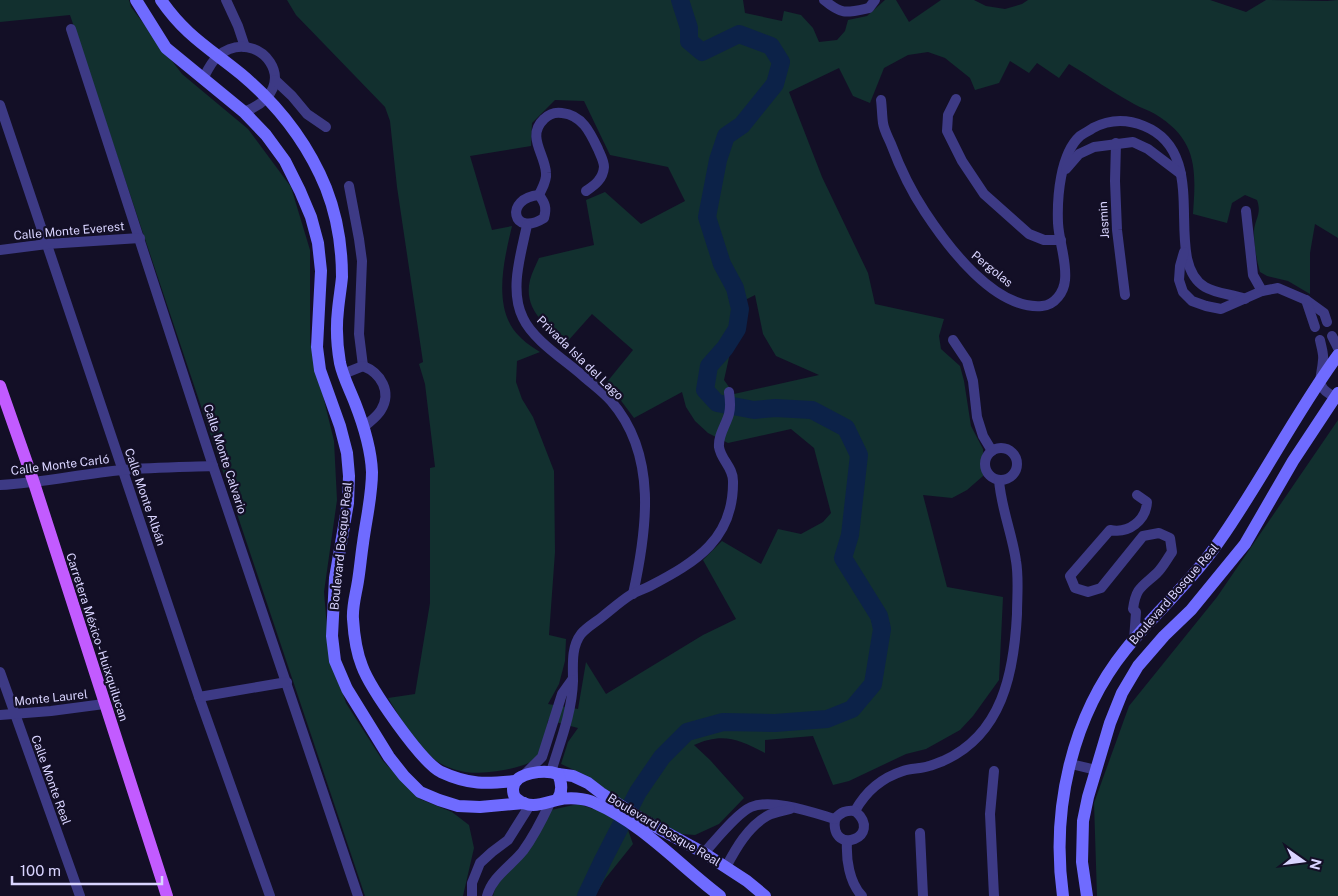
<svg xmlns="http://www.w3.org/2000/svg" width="1338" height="896" viewBox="0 0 1338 896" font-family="'Public Sans',sans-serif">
<rect width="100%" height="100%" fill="#130f26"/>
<g fill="#12302f" fill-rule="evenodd">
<path d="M0 0H129L131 7 182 74 248 129 291 187 310 250V342L334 441 337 500 324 592 329 651 346 703 383 761 420 799 452 812 469 825 474 848 463 896H365L70 15 0 22Z"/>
<path d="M287 0H743L745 13 782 21 784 11 801 15 813 28 819 42 837 40 845 31 848 20 867 16 885 0H896L909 22 941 0H974L986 6 1005 9 1022 4 1028 0H1210L1246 12 1266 0 1327 1 1338 0V238L1315 224 1310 253V294L1288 281 1267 276 1260 272C1256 258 1254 245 1254 231 1255 218 1262 214 1257 200L1245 195 1232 203 1227 223 1193 214C1196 170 1198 140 1155 114 1148 110 1141 108 1134 104 1112 92 1091 77 1069 64L1059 78 1037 63 1029 73 1010 61 999 83 975 90 970 78 945 58 928 52 908 55 884 68 870 103 853 96 839 68 789 92 822 177 868 273 875 304 944 319 939 336 941 349 960 366 964 381 971 426 983 449V476L967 490 952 498 923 495 947 587 1003 597 999 680 973 716 960 730 926 749 906 754 849 781 833 785 813 736 765 740V753C739 739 722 732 694 745L710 760 744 798 719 824 695 835 681 834 613 796 585 775 561 764 568 742 578 728 548 720C546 731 544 746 538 756 530 769 479 775 465 772 455 770 442 766 434 759 415 743 401 719 388 698L415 694 430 603V468L435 467 425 384 419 364 423 362 397 187 390 121 385 107 296 15ZM555 100 584 101 610 155 668 167 685 201 641 224 605 192 586 200 594 245 539 258C536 265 532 272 530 280 523 309 546 327 567 342L592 314 633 350 607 382 634 418 682 392 686 407 695 421 708 433 728 443 791 429 814 448 831 513 823 522 801 534 778 529 761 564 722 541 703 560 736 619 703 635 606 694 586 662 578 709 548 704 559 684 565 661 566 639 549 635 555 552 554 471 533 417 522 399 516 382 517 361 540 352C534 348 527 344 521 338 491 311 504 260 512 226L492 230 470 156 531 146 532 123ZM755 295 763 334 776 356 819 375 734 394 724 380 732 344 729 330 733 311 741 302Z"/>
<path d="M1338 420V896H1097L1094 803 1129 706 1217 597Z"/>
<path d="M578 804 600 811 627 827 633 844 605 879 595 896H493L497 882 551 810Z"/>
</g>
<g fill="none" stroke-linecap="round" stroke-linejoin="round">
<path stroke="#0c2248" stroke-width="18" d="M586 896 603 860 638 792 662 757 687 732 723 722 775 723 827 719 852 709 873 684 882 629 879 616 843 558 850 535 859 455 846 428 812 410 775 408 754 410 717 403 705 390 709 366 725 348 737 329 740 309 735 288 722 264 707 217 718 160 726 136 742 125 775 84 781 62 771 46 739 34 702 52 689 41V28L680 0"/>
<g stroke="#3d3a85" stroke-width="10">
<path d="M226 0 238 26 245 47"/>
<path d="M824 0C842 15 846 13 869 8L875 0"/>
<path d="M71 29 213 466 358 896"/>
<path d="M203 79C207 71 211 62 218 56 257 23 309 87 244 112"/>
<path d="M275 80 292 96 307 114 326 127"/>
<path d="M956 99 948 115 947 131 962 161 984 194 1029 234 1044 240H1061"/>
<path d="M881 100C882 108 882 116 883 123 884 130 888 137 891 144 900 168 911 191 925 212 948 247 995 310 1042 306 1055 305 1064 292 1065 280 1067 261 1059 242 1058 223 1057 198 1060 154 1080 136 1084 133 1089 131 1093 128 1110 119 1127 119 1144 126 1214 154 1160 260 1205 287 1217 294 1232 294 1245 299"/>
<path d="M0 105 199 697 270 896"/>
<path d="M1116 143 1115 181 1117 230 1125 295"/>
<path d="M1066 169 1079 154 1094 147 1133 142 1148 149 1181 174"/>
<path d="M349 186 359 239 362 261 359 334 363 366"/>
<path d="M539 195C542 188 547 181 546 173 545 154 526 136 544 119 549 114 556 112 562 113 582 115 590 132 598 149 600 154 604 161 604 167 603 179 595 185 586 191"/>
<path d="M539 195C545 203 547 208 544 218 512 238 504 198 539 195Z"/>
<path d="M1246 211 1253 275 1262 291"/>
<path d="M527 225C521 254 509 290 523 318 533 340 565 360 583 376 592 384 603 392 611 401 658 455 647 530 633 594"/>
<path d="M0 250 47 244 140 238"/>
<path d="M1184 252 1180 266 1179 280 1183 292 1192 301 1206 306 1221 309 1262 291 1278 288 1306 300 1324 313 1327 322"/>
<path d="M1306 300 1315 327"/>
<path d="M1332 336 1338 348"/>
<path d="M953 340 967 361 973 381 977 417 983 436 992 451"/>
<path d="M1320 340C1321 346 1324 354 1323 360 1322 379 1313 386 1335 397"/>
<path d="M363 366C381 373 392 392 381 410 377 417 369 422 364 427"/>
<path d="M343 374 363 366"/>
<circle cx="1001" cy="464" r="16"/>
<path d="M0 485C41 483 81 474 122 470 152 467 183 467 213 466"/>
<path d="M1134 640 1136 612 1133 609C1136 587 1142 587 1157 573 1163 567 1167 559 1172 552L1170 538 1159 533 1143 536 1101 588 1088 592 1075 588 1070 576 1110 530C1129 534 1146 520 1147 502L1137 495"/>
<path d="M0 672 80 896"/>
<path d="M199 697 287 682"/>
<path d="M0 715 51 711 104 704"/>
<path d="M1071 764 1096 770"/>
<path d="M994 771 990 814 994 896"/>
<path d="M551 772C560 742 572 713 573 681 573 665 571 647 581 634 587 627 596 622 602 617 612 609 622 600 632 594 638 591 644 589 650 586 696 562 734 539 733 481 733 467 721 460 719 447 718 435 726 425 729 414 731 407 730 399 729 392"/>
<path d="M525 774 542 757 562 694 572 680"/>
<path d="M855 811C866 791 881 778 903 771 911 768 920 769 929 766 933 765 938 763 943 761 1002 735 1014 673 1017 614 1017 597 1019 578 1016 561 1012 533 1001 508 999 480"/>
<path d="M835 819C830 858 885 836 855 811"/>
<path d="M835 819C841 812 846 810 855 811"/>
<path d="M920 833 923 896"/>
<path d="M847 841C846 859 849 882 862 896"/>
<path d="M704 853C715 841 737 813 751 807 772 798 814 813 835 819"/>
<path d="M726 867C736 848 748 827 767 816 774 812 783 811 790 809"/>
<path d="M472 896V883L480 863 492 852 508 840 530 805"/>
<path d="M487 896C492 877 511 866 523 851 534 836 542 820 550 803"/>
</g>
<g stroke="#6f6bff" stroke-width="12">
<path d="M136 0 166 48 244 112 266 135 285 161 300 191 311 217 318 243 321 271 317 347 320 370 340 426 347 453 349 476 348 503 335 578 332 636 335 661 347 689 389 757 404 776 420 792 439 800 458 806 480 807 524 803"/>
<path d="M161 0C185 35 209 48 241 74 278 105 308 144 326 188 337 216 342 247 342 277 341 288 339 299 338 310 336 327 337 346 340 363 343 377 350 390 355 403 364 426 371 448 372 472 372 496 366 520 363 543 361 556 360 569 358 581 356 594 352 607 353 619 354 635 356 651 362 666 370 688 421 762 441 772 469 785 486 784 516 781"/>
<path d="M558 774 573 776 588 783 601 793 645 821 704 853 747 881 765 896"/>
<path d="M557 800C563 792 562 783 558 774 546 770 514 771 513 789 513 793 514 797 517 799 530 810 544 803 557 800 568 797 585 798 595 803 643 824 679 865 720 896"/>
<path d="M1063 896C1051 811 1071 717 1126 649 1156 612 1193 580 1220 540 1262 480 1295 414 1338 355"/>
<path d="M1087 896 1082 862 1083 821 1088 797 1110 723 1122 693 1138 666 1164 636 1191 610 1245 544 1293 461 1338 393"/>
</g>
<path stroke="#c25bff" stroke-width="12" d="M0 386 34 483 167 896"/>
</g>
<g text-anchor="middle" stroke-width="4.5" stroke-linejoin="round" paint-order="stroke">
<g font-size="12" fill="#d9d4ff" stroke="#130f26">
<text transform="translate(1104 220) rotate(-93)" y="4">Jasmin</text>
<text transform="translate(69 231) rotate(-5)" y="4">Calle Monte Everest</text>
<text transform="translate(992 269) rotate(39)" y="4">Pergolas</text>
<text transform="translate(580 358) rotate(44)" y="4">Privada Isla del Lago</text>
<text transform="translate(225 459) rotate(72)" y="4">Calle Monte Calvario</text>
<text transform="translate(60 465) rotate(-7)" y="4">Calle Monte Carló</text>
<text transform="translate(145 497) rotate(71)" y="4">Calle Monte Albán</text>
<text transform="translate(341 546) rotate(-84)" y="4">Boulevard Bosque Real</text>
<text transform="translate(1174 594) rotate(-49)" y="4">Boulevard Bosque Real</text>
<text transform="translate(97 637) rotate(72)" y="4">Carretera México - Huixquilucan</text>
<text transform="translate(51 698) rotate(-6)" y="4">Monte Laurel</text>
<text transform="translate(51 780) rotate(70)" y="4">Calle Monte Real</text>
<text transform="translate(664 830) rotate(31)" y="4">Boulevard Bosque Real</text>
</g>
</g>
<g transform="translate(1303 861) rotate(104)" stroke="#130f26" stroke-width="4" paint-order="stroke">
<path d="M0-4L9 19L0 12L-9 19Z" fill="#d9d4ff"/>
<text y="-8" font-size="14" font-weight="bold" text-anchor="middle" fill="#d9d4ff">N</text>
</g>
<path d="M12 876v8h150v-8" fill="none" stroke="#d9d4ff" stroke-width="2.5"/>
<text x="20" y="876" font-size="15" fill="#d9d4ff" stroke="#130f26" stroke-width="4" paint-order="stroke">100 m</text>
</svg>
